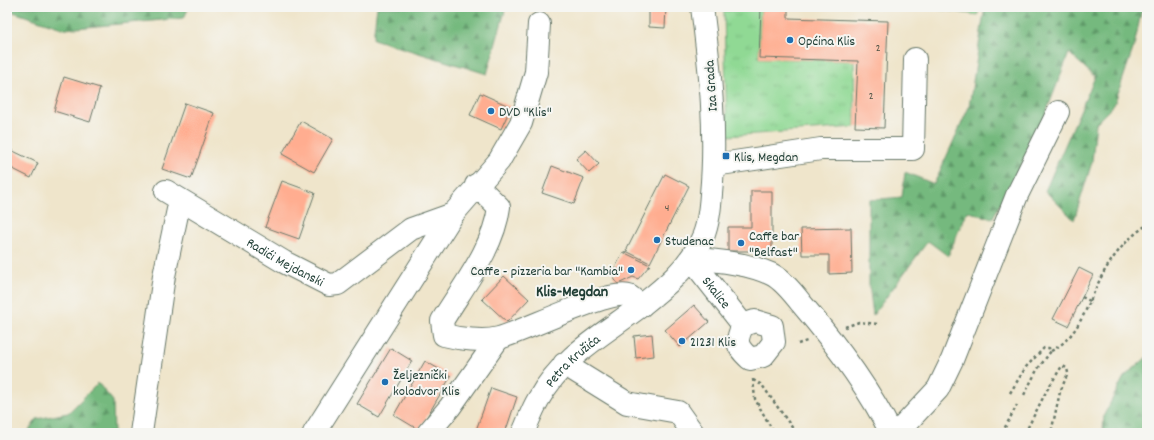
<svg xmlns="http://www.w3.org/2000/svg" width="1154" height="440" viewBox="0 0 1154 440" font-family="Dekko,sans-serif">
<defs>
<pattern id="forest-firs" width="22" height="20" patternUnits="userSpaceOnUse"><rect width="22" height="20" fill="#74b97e"/><path d="M5 1l3.5 6h-7zM16 11l3.5 6h-7z" fill="#5f9868"/></pattern>
<pattern id="park-tufts" width="24" height="20" patternUnits="userSpaceOnUse"><rect width="24" height="20" fill="#90d994"/><path d="M3 7l-1-3M5 7V3M7 7l1-3M15 17l-1-3M17 17v-4M19 17l1-3" fill="none" stroke="#7cbb80"/></pattern>
</defs>
<rect width="100%" height="100%" fill="#f6f6f2"/>
<filter id="ink" filterUnits="userSpaceOnUse"><feTurbulence type="fractalNoise" baseFrequency=".025" numOctaves="2"/><feDisplacementMap in="SourceGraphic" scale="8" xChannelSelector="R" yChannelSelector="G"/><feConvolveMatrix kernelMatrix="1 2 1 2 8 2 1 2 1" color-interpolation-filters="sRGB"/></filter>
<filter id="wash" filterUnits="userSpaceOnUse"><feTurbulence type="fractalNoise" baseFrequency=".012" numOctaves="4" result="noise"/><feDisplacementMap in="SourceGraphic" scale="16" xChannelSelector="R" yChannelSelector="G"/><feGaussianBlur stdDeviation="0.9" result="paint"/><feColorMatrix in="noise" values="0 0 0 0 0 0 0 0 0 0 0 0 0 0 0 0 0 1.4 0 .05"/><feComposite in="paint" operator="in"/></filter>
<g filter="url(#wash)">
<rect width="100%" height="100%" fill="#efe5cb"/>
<path fill="#90d994" stroke="#588b64" d="M921 7H979L978 15Z"/>
<g fill="url(#forest-firs)" stroke="#4a7b59">
<path d="M7 7H189L184 18 65 29 7 10Z"/>
<path d="M377 7H506L487 74 373 39Z"/>
<path d="M985 7H1145L1141 13 1134 46 1114 105 1096 123 1092 162 1074 220 1045 191 1095 77 1069 53 1037 136 992 219 967 211 948 256 928 241 873 315 869 284V200L902 197 905 172 934 184 969 107Z"/>
<path d="M1147 357V433H1103L1104 415 1124 377Z"/>
<path d="M98 383 113 401 114 433H27L37 419 68 413Z"/>
</g>
<path fill="url(#park-tufts)" stroke="#588b64" d="M761 8 759 58 854 61 855 127 727 136 724 11Z"/>
<g id="blocks">
<g fill="#ffad90">
<path d="M649 7H666L665 28 649 27Z"/>
<path d="M761 8 788 9V18L888 21 884 128 855 127 858 61 759 58Z"/>
<path d="M64 77 100 88 90 122 54 111Z"/>
<path d="M480 93 511 107 501 129 470 115Z"/>
<path d="M185 103 214 113 191 179 162 169Z"/>
<path d="M301 121 333 139 314 172 282 154Z"/>
<path d="M9 149 38 163 31 178 7 166V153Z"/>
<path d="M586 150 599 164 589 173 576 159Z"/>
<path d="M552 166 584 178 574 204 542 193Z"/>
<path d="M665 174 689 186 650 263 626 251Z"/>
<path d="M282 181 315 193 299 239 265 227Z"/>
<path d="M751 191H772V251H728V227H751Z"/>
<path d="M851 228 852 273 829 274V255H802L801 229Z"/>
<path d="M623 252 650 265 638 279 633 277 618 284 613 277 620 270 615 268Z"/>
<path d="M1079 268 1093 275 1068 326 1053 319Z"/>
<path d="M504 276 529 299 507 322 482 299Z"/>
<path d="M694 305 709 322 680 347 665 330Z"/>
<path d="M652 334 654 356 636 358 634 336Z"/>
<path d="M391 348 412 361 379 417 357 404Z"/>
<path d="M425 361 451 376 419 430 394 415Z"/>
<path d="M491 388 517 397 505 433H475Z"/>
</g>
</g>
</g>
<g filter="url(#ink)">
<use href="#blocks" fill-opacity="0" stroke="#687869" stroke-width="1"/>
<g fill="none" stroke-linecap="round" stroke-linejoin="round">
<g stroke="#687869" stroke-width="24">
<g id="minor">
<path d="M714 165 821 149H913L915 59"/>
<path d="M476 185 499 207C494 248 463 286 442 321L444 335C459 339 484 342 499 338 523 332 610 288 629 296 633 298 637 303 641 306"/>
<path id="s1" d="M166 191 284 262 329 285 338 284 411 229 453 214"/>
<path d="M691 259C717 260 747 263 771 274 782 279 794 294 801 303 835 343 868 386 891 433"/>
<path id="s2" d="M691 259 743 325C735 342 736 346 750 359L763 356 774 342 772 326 755 321 743 325"/>
<path d="M564 364 627 403 678 412 693 433"/>
<path d="M141 433 164 276 180 200"/>
<path d="M314 433 453 214 499 161 521 123 536 72 539 24"/>
<path d="M428 433 450 407 498 339"/>
<path id="s3" d="M523 433C528 422 532 410 538 400 563 355 603 335 642 305 665 287 688 268 701 241 708 228 710 209 711 194 717 132 710 69 702 7"/>
<path d="M897 433 938 389 952 360 1017 195 1058 112"/>
</g>
</g>
<g stroke="#687869" stroke-width="2.5" stroke-dasharray="3 3" stroke-linecap="butt">
<path d="M1082 297 1090 301"/>
<path d="M845 327 859 322 878 324"/>
<path d="M798 344 807 341"/>
<path d="M1051 351C1083 335 1089 295 1107 267 1117 251 1131 235 1147 225"/>
<path d="M753 379 755 399 774 433"/>
<path d="M753 380 762 385 796 433"/>
<path d="M1010 393 1026 367 1044 348H1049L1051 351 1037 370 1023 397"/>
<path d="M1002 433 1017 405"/>
<path d="M1025 433 1047 390 1062 366 1067 368 1068 373 1060 392 1051 433"/>
</g>
<use href="#minor" stroke="#fff" stroke-width="22"/>
</g>
</g>
<g fill="#1f6fb2" stroke="#f6f6f2" stroke-width="1.5">
<circle cx="790" cy="40" r="4"/>
<circle cx="491" cy="111" r="4"/>
<rect x="722" y="152" width="8" height="8" rx="2"/>
<circle cx="657" cy="240" r="4"/>
<circle cx="741" cy="243" r="4"/>
<circle cx="631" cy="270" r="4"/>
<circle cx="682" cy="341" r="4"/>
<circle cx="385" cy="382" r="4"/>
</g>
<g text-anchor="middle" stroke-width="4" stroke-linejoin="round" paint-order="stroke">
<g font-size="12" fill="#57594b">
<text x="878" y="51">2</text>
<text x="871" y="99">2</text>
<text x="667" y="211">4</text>
</g>
<g font-size="14" fill="#1f3d34" stroke="#f6f6f2" text-anchor="start">
<text x="798" y="45">Općina Klis</text>
<text x="499" y="116">DVD "Klis"</text>
<text x="734" y="161">Klis, Megdan</text>
<text x="749" y="240">Caffe bar<tspan x="749" dy="16">"Belfast"</tspan></text>
<text x="665" y="245">Studenac</text>
<text x="623" y="275" text-anchor="end">Caffe - pizzeria bar "Kambia"</text>
<text x="690" y="346">21231 Klis</text>
<text x="393" y="379">Željeznički<tspan x="393" dy="16">kolodvor Klis</tspan></text>
</g>
<g font-size="14" fill="#1f3d34" stroke="#f6f6f2">
<text transform="translate(710 86) rotate(-94)" y="5">Iza Grada</text>
<text dy="5" stroke="none"><textPath href="#s1" startOffset="139">Radići Mejdanski</textPath></text>
<text dy="5" stroke="none"><textPath href="#s2" startOffset="42">Skalice</textPath></text>
<text dy="5" stroke="none"><textPath href="#s3" startOffset="89">Petra Kružića</textPath></text>
</g>
<g font-size="16" font-weight="bold" fill="#1f3d34" stroke="#f6f6f2">
<text x="572" y="296">Klis-Megdan</text>
</g>
</g>
<rect width="1154" height="440" fill="none" stroke="#f6f6f2" stroke-width="24"/>
</svg>
